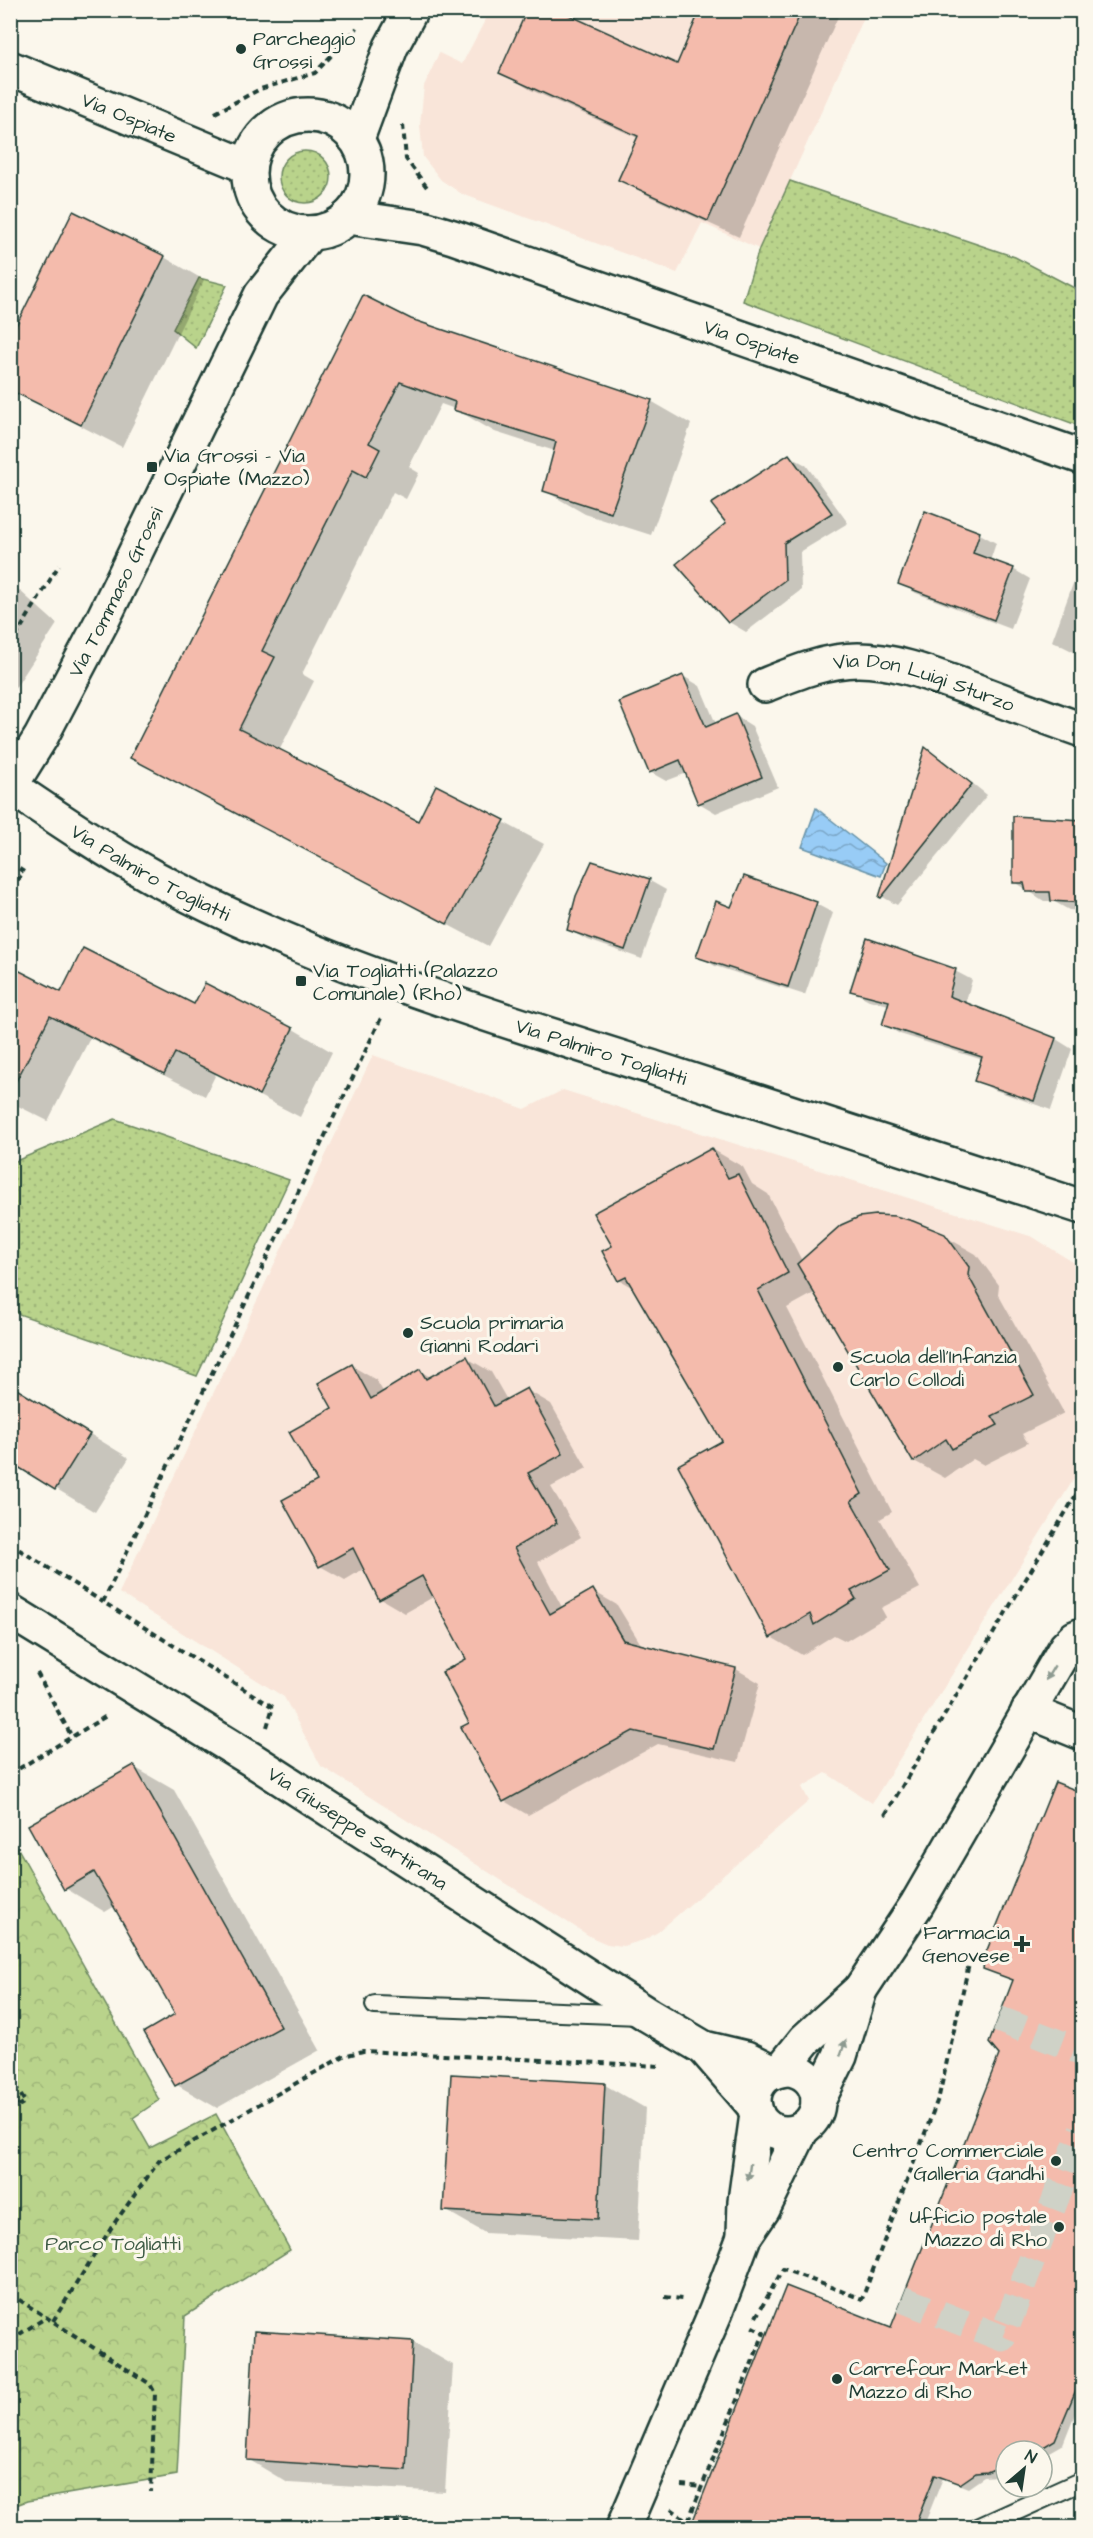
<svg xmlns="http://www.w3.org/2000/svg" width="1093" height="2538" viewBox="0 0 1093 2538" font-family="'Architects Daughter',sans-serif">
<defs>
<pattern id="grass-dots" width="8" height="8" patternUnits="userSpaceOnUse" patternTransform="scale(1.5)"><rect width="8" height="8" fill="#b9d38b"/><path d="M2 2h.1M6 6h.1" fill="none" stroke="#9fb679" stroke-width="1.8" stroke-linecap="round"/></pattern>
<pattern id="park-crowns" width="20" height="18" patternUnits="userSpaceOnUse" patternTransform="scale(1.5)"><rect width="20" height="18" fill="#b9d38b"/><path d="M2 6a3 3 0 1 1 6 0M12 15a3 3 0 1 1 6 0" fill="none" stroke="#9fb679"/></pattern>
<pattern id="water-waves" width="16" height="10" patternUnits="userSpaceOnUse" patternTransform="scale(1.5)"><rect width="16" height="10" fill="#98ccf6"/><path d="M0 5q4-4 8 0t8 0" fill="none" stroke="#7ba7c8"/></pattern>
</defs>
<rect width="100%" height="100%" fill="#fbf7ec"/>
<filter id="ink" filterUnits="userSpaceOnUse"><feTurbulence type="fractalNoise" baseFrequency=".0167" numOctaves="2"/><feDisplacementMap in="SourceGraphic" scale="12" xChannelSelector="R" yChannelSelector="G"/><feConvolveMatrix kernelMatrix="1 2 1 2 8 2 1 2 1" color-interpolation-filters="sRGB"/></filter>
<g filter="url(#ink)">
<g fill="#f9e5d9">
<path d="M490 11H867L759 249 702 223 677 273 462 194 441 180 423 157 420 125 424 86 439 53 462 64Z"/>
<path d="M373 1055 525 1109 563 1090 1033 1237 1082 1268V1466L872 1803 826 1773 802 1787 809 1801 658 1932 644 1940 623 1946 607 1944 591 1937 321 1766 284 1697 119 1593Z"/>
</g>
<g fill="url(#grass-dots)" stroke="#6c8860" stroke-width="1.5">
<circle cx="305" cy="177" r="26"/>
<path d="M790 181 1015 257 1082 292V427L743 301 759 249Z"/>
<path d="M199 278 227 285 196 348 173 329Z"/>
<path d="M115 1119 289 1180 197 1376 13 1312 10 1302 11 1163Z"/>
</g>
<path fill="url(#park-crowns)" stroke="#6c8860" stroke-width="1.5" d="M11 1836 159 2100 133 2118 150 2148 216 2114 290 2250 185 2316 177 2475 27 2501 11 2507Z"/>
<path fill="url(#water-waves)" stroke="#6893a8" stroke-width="1.5" d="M816 808 886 863 881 876 802 847Z"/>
<g fill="#0003">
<path d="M702 10H841L739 237 651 197 620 179 638 138 531 90 501 72 677 66Z"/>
<path d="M10 199 19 206 10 217Z"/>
<path d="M164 257 204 280 122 447 10 390Z"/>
<path d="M410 321 651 401 691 424 651 535 585 514 545 491 555 451 495 432 455 409 441 404 409 467 419 473 406 499 393 492 302 674 314 681 279 751 418 823 437 787 544 844 488 946 131 757Z"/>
<path d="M789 456 806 465 848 523 800 552 801 590 746 632 729 622 728 523Z"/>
<path d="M925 513 980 534 996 543 990 561 1013 569 1030 579 1011 629 916 593 900 583Z"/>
<path d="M1078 570 1082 571V656L1052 641Z"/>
<path d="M10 582 57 624 10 696Z"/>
<path d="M683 676 700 686 716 724 736 716 752 726 778 787 716 813 699 803 687 773 666 781 650 772Z"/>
<path d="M926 749 942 759 987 795 897 905 881 896Z"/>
<path d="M1082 825V911L1069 910 1053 901H1044L1015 882Z"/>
<path d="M592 863 650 881 666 890 642 959 585 939 568 929Z"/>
<path d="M816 904 833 913 805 995 715 966 698 956Z"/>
<path d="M10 968 62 994 195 1006 205 985 293 1029 332 1052 300 1117 216 1074 205 1096 90 1038 48 1121 10 1102Z"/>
<path d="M955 971 972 980 965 1004 1056 1039 1072 1049 1051 1110 992 1089 975 1080 983 1060 900 1034 884 1025 889 1005 869 1000 852 991Z"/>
<path d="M712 1149 743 1167 752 1184 768 1194 802 1261 944 1236 976 1254 999 1285 998 1294 1064 1413 1022 1434 1028 1443 984 1465 973 1459 945 1478 914 1461 816 1292 787 1308 892 1512 880 1519 920 1588 881 1608 886 1617 846 1641 834 1635 802 1655 771 1637 680 1466 724 1442 635 1289 619 1280 614 1247Z"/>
<path d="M467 1358 491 1372 507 1400 527 1390 551 1404 587 1468 551 1487 581 1537 538 1562 563 1609 593 1591 617 1605 642 1646 736 1669 760 1683 738 1762 658 1744 528 1815 504 1801 471 1723 468 1659 435 1596 405 1613 381 1599 365 1568 345 1580 320 1566 319 1482 334 1409 352 1366 376 1380 384 1393 420 1371 432 1378Z"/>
<path d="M10 1385 129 1458 95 1512 10 1461Z"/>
<path d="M134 1767 174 1790 320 2050 217 2108 177 2085 147 2032 177 2015 115 1906 105 1912 65 1888Z"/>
<path d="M1082 1794V2396L1063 2444 1042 2456V2451H1006V2472L996 2476 984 2477 968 2488 943 2478 923 2528H692L892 2328 1001 2055 1015 1981 993 1972Z"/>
<path d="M605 2085 645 2108 638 2241 485 2233 445 2210Z"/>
<path d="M413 2342 453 2365 445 2492 288 2483 248 2459Z"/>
</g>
<g fill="#f4bbac" stroke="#1f3d34" stroke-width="1.5">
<path d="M527 10H558L677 64 700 10H802L708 221 618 180 638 136 499 73Z"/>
<path d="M73 211 165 256 81 425 10 390V338Z"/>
<path d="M363 295 411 319 652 400 611 513 543 491 556 442 453 410 455 402 400 382 369 443 380 449 366 477 353 470 262 651 275 657 239 729 337 778 418 821 436 785 505 820 447 924 130 758Z"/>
<path d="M789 454 832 513 784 543 785 580 728 623 676 564 726 523 711 504Z"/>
<path d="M925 511 980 532 973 553 1014 568 994 620 898 584Z"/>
<path d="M683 675 706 727 736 714 762 777 698 804 680 760 649 773 619 702Z"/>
<path d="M925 747 972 784 881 898 879 897Z"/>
<path d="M1013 816 1083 820V903L1051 901 1050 892H1026L1024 883H1013Z"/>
<path d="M592 861 650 879 625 950 567 930 576 896Z"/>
<path d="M744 876 817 902 788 987 696 957 716 901 731 907Z"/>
<path d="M867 938 956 969 949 996 1056 1038 1034 1101 974 1081 982 1057 882 1025 889 1001 850 991Z"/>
<path d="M83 948 194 1004 205 983 293 1028 259 1095 175 1053 164 1074 50 1016 10 1093V966L61 992Z"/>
<path d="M712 1148 728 1178 738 1174 788 1273 758 1290 862 1494 851 1501 890 1570 851 1591 856 1599 814 1625 810 1614 770 1638 678 1465 722 1441 626 1277 618 1281 602 1251 612 1246 593 1213Z"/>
<path d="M876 1215 895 1216 913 1221 945 1234 969 1267 968 1275 1034 1395 992 1416 998 1425 952 1449 946 1439 913 1462 797 1264 841 1225 859 1217Z"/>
<path d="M467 1356 494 1406 527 1388 563 1454 528 1473 557 1523 514 1548 550 1614 593 1589 623 1640 736 1668 714 1749 633 1731 503 1802 461 1727 469 1723 442 1672 466 1659 422 1576 379 1600 353 1548 319 1567 282 1500 317 1481 289 1432 332 1408 318 1383 352 1364 371 1399 420 1369 426 1379Z"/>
<path d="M10 1385 90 1434 55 1490 10 1462Z"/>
<path d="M134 1765 281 2027 175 2086 144 2032 175 2014 94 1872 64 1890 28 1825Z"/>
<path d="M1055 1782 1083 1793V2373L1055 2440 1037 2451H1006V2464L987 2472 976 2473 960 2484 935 2475 914 2528H690L786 2286 891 2327 999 2055 989 2043 1013 1980 983 1969 985 1955Z"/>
<path d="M451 2074 605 2083 598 2219 443 2211Z"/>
<path d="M254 2331 413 2341 406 2470 247 2460Z"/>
</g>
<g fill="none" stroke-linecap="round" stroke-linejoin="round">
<g stroke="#cfd2c7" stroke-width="27" stroke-dasharray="27 14" stroke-linecap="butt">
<path d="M998 2019 1082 2052"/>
<path d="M902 2299 1002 2338 1082 2130"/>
</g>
<g stroke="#1f3d34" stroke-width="22">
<g id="service">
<path d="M375 2005 640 2015"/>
<path d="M978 2528 1082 2481"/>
</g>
</g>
<g stroke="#1f3d34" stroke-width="38">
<g id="minor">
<path id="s1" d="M10 68 249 167"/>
<circle cx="308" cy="174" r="59"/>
<path d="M357 139 391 47 411 10"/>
<path id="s2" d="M348 217 423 228 453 237 1082 457"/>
<path id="s3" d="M765 685C795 673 826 660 858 660 898 660 937 677 974 690 1010 704 1046 717 1082 730"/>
<path id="s4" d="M10 787 41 737 102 621 261 295 310 233"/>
<path id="s5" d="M11 787C57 818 104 850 153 877 312 962 486 1015 657 1069 799 1115 941 1161 1082 1207"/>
<path id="s6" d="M10 1611 251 1759 648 2015 704 2048 746 2058 774 2072"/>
<path d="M1028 1711 1082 1733"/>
<path d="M704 2048 755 2107"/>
<circle cx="786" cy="2101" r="32"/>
<path d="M781 2070 805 2040 860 1990 917 1904 1066 1647 1075 1638 1082 1635"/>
<path d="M818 2101 840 2056 860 1990"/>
<path d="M744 2234 745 2201 757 2114"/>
<path d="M623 2528 716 2311 744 2237 763 2209 802 2129"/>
</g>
</g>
<g stroke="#1f3d34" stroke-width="4" stroke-dasharray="6 4.5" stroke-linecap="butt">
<path d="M215 113 260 89 315 73 357 28"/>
<path d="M403 125 406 159 429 190"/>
<path d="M10 646 59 565"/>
<path d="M10 863 24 872 10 890"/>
<path d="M10 1544 103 1602"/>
<path d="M37 1673 72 1737"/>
<path d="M267 1727 273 1707 103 1602 382 1016"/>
<path d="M10 1774 108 1715"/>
<path d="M885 1815 1082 1485"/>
<path d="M10 2077 25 2102 10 2111"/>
<path d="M10 2294 150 2384 155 2393 151 2491"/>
<path d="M665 2297 682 2299"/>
<path d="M756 2317 783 2269 862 2299 939 2096 969 1964"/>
<path d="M53 2321 113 2225 159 2161 344 2056 363 2051 660 2066"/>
<path d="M10 2340 47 2317"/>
<path d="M681 2485 702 2487"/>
<path d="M671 2509 688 2521 764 2333 751 2326"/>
<path d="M373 2521 500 2528"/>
</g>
<use href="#service" stroke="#fbf7ec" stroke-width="18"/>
<use href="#minor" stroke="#fbf7ec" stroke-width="33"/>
</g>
<defs><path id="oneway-solid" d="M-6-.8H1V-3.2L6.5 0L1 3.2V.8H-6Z" transform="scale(1.5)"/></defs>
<g fill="#8d9a90">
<use href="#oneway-solid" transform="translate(1050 1673) rotate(121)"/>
<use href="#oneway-solid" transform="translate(843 2048) rotate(-71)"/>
<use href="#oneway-solid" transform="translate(749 2172) rotate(98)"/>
</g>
</g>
<g fill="#1f3d34" stroke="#fbf7ec" stroke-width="2">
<circle cx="241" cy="49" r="6"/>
<rect x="146" y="461" width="12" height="12" rx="3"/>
<rect x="295" y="975" width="12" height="12" rx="3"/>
<circle cx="408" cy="1333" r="6"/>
<circle cx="838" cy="1367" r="6"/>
<path d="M1019 1935h6v6h6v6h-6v6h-6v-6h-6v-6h6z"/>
<circle cx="1056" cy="2161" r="6"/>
<circle cx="1059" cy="2227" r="6"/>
<circle cx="837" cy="2379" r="6"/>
</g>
<g text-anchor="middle" stroke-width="6" stroke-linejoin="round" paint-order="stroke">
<g font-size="20" fill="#1f3d34" stroke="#fbf7ec" text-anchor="start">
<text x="253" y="45">Parcheggio<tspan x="253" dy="23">Grossi</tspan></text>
<text x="164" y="462">Via Grossi - Via<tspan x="164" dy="23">Ospiate (Mazzo)</tspan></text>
<text x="313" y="977">Via Togliatti (Palazzo<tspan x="313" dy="23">Comunale) (Rho)</tspan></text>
<text x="420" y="1329">Scuola primaria<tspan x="420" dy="23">Gianni Rodari</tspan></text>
<text x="850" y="1363">Scuola dell'Infanzia<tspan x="850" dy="23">Carlo Collodi</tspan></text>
<text x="1010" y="1939" text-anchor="end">Farmacia<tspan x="1010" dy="23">Genovese</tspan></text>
<text x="1044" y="2157" text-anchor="end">Centro Commerciale<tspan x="1044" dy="23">Galleria Gandhi</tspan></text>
<text x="1047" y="2223" text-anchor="end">Ufficio postale<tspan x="1047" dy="23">Mazzo di Rho</tspan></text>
<text x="849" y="2375">Carrefour Market<tspan x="849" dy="23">Mazzo di Rho</tspan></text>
</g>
<g font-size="20" fill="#1f3d34" stroke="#fbf7ec">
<text dy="7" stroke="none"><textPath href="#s1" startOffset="129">Via Ospiate</textPath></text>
<text dy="7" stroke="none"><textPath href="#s2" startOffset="424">Via Ospiate</textPath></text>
<text dy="7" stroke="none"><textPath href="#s4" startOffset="222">Via Tommaso Grossi</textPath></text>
<text dy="7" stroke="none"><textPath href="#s3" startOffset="166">Via Don Luigi Sturzo</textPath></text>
<text dy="7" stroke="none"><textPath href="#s5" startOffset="164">Via Palmiro Togliatti</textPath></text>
<text dy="7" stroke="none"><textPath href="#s5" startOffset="650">Via Palmiro Togliatti</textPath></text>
<text dy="7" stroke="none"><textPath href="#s6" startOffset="410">Via Giuseppe Sartirana</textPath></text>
</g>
<g font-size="20" fill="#3e5b45" stroke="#fbf7ec">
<text x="113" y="2250">Parco Togliatti</text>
</g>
</g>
<rect width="1093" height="2538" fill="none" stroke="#fbf7ec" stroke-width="36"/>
<rect x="18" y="18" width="1057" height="2502" fill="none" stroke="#1f3d34" stroke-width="2" filter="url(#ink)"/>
<g transform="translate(1024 2469) rotate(29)"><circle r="28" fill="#fbf7ec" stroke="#a3ada2" stroke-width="1.5"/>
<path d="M0-4.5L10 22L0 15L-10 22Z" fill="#1f3d34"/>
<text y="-9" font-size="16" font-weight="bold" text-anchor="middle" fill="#1f3d34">N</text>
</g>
</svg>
